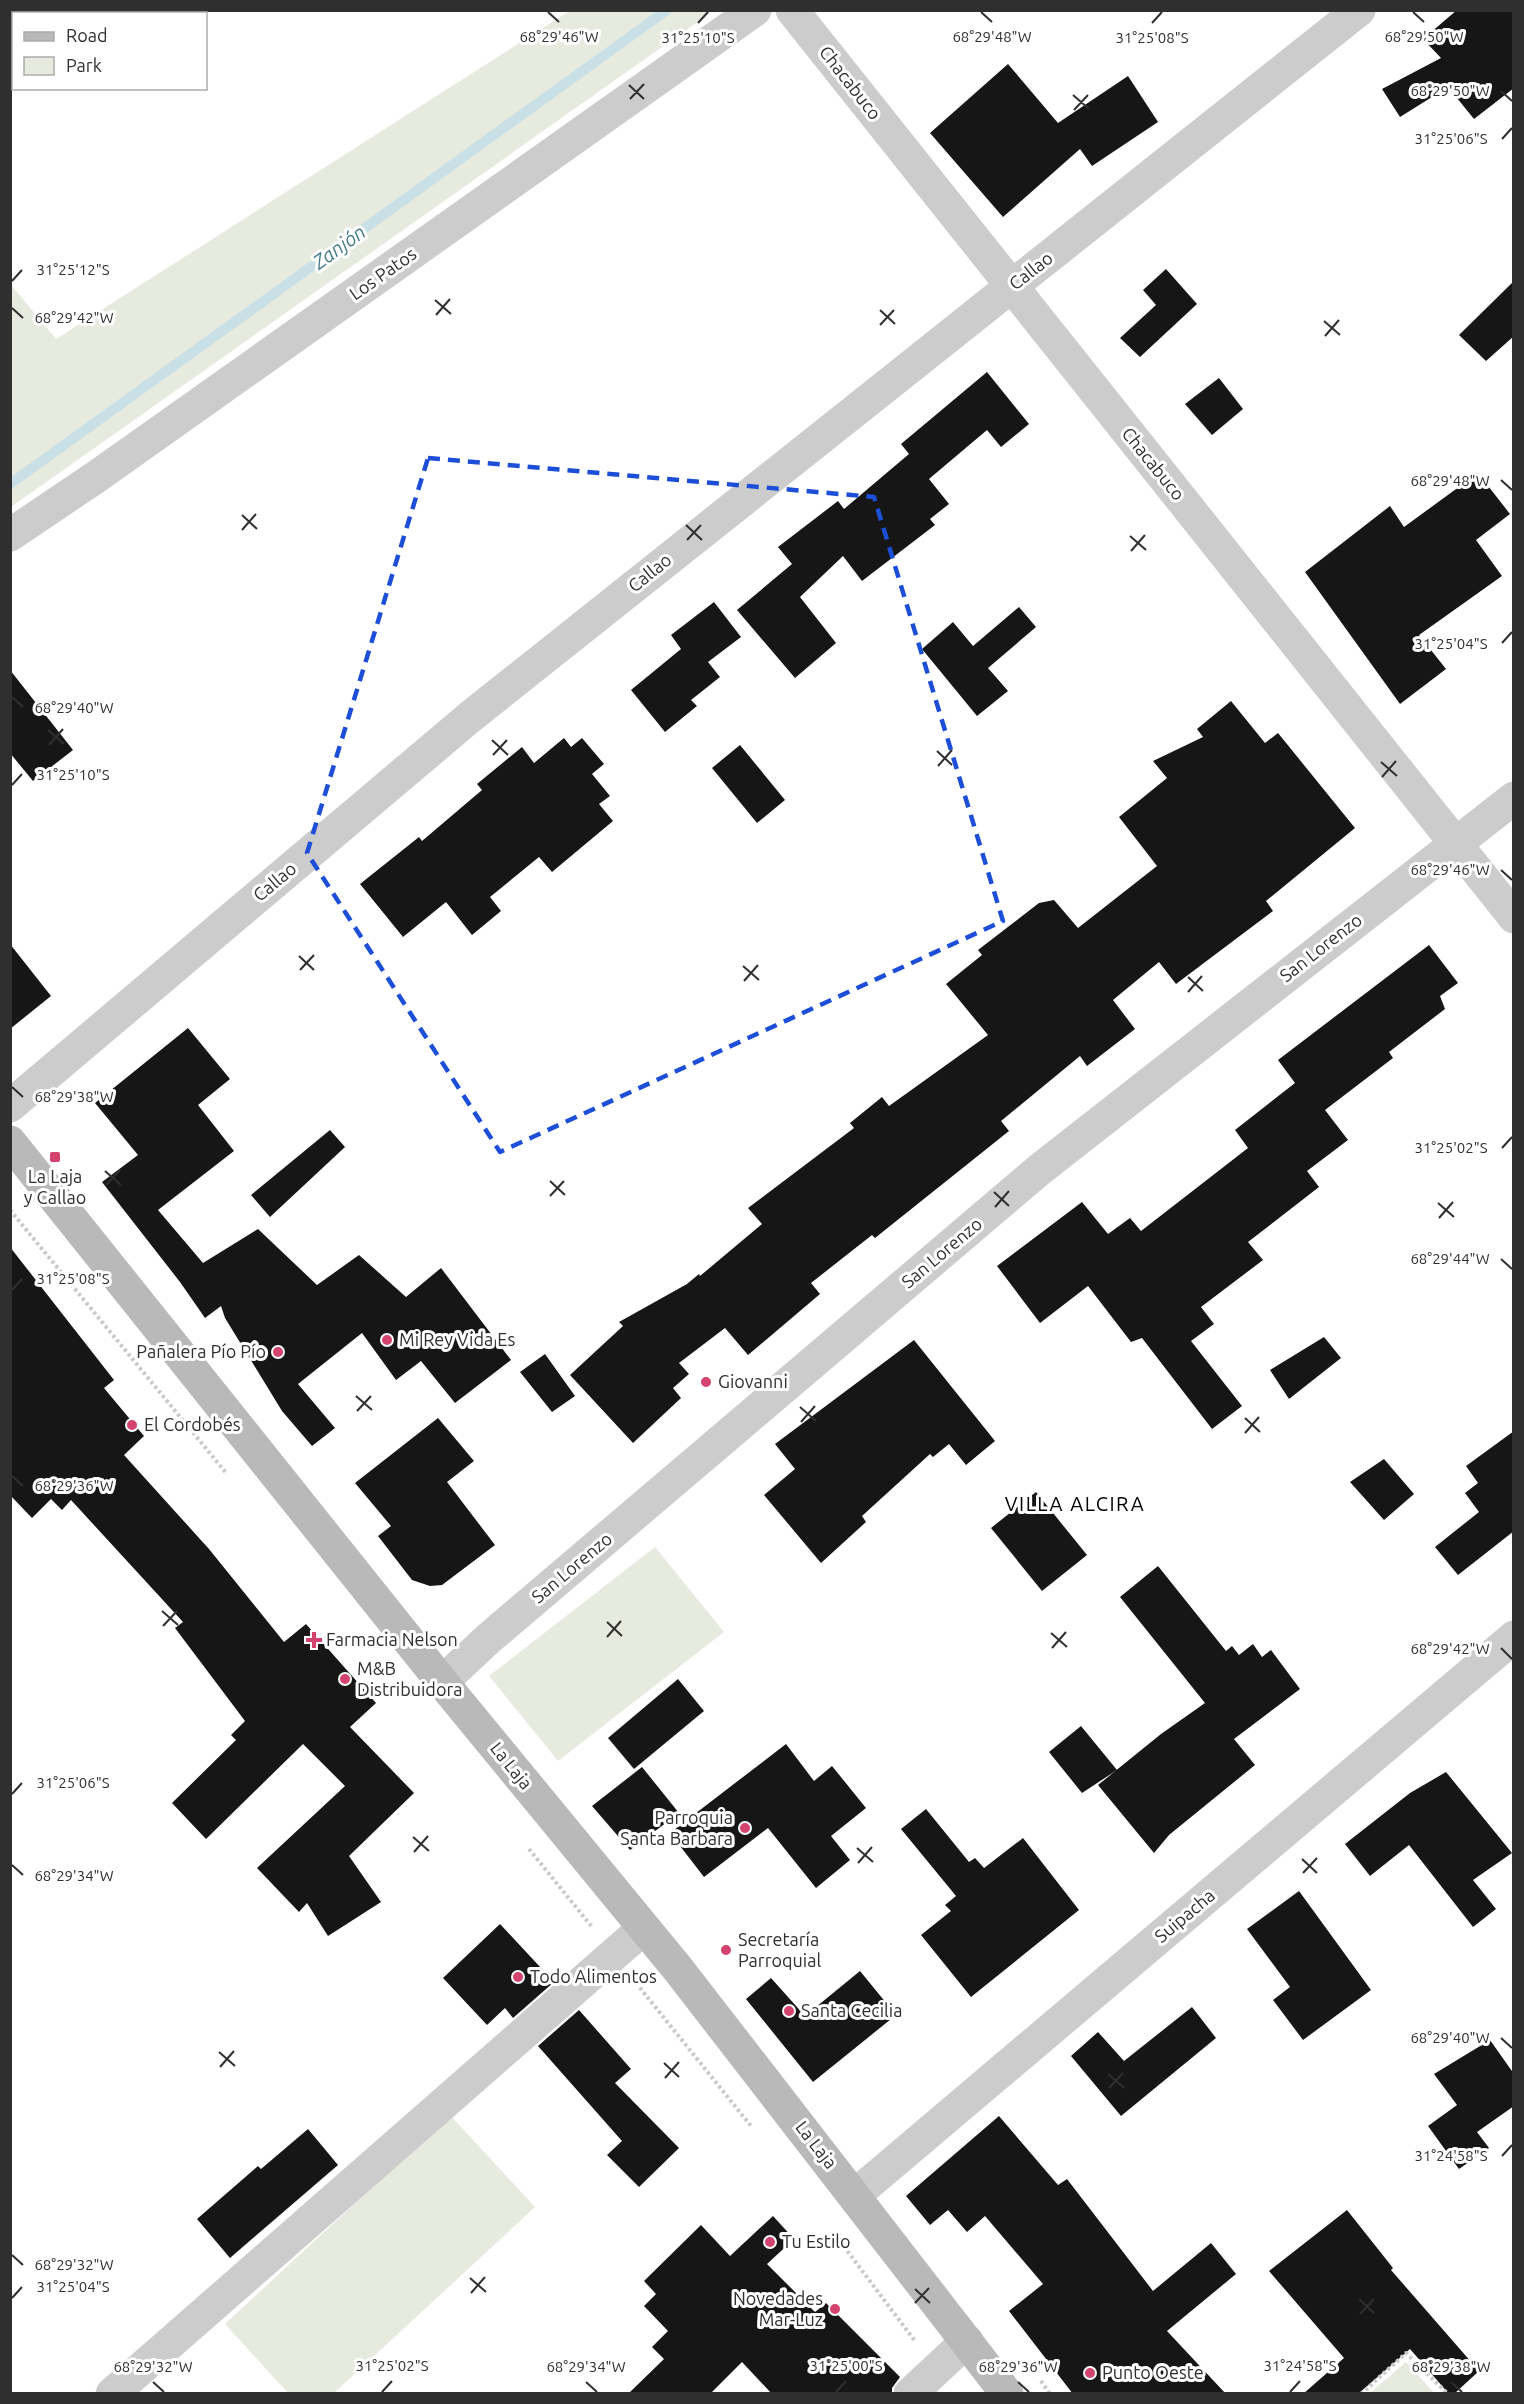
<svg xmlns="http://www.w3.org/2000/svg" width="1524" height="2404" viewBox="0 0 1524 2404" font-family="Ubuntu,sans-serif">
<rect width="100%" height="100%" fill="#fff"/>
<g fill="#e7eade">
<path d="M571 10 713 11 11 507V285L56 339Z"/>
<path d="M655 1547 724 1632 558 1761 489 1676Z"/>
<path d="M450 2115 535 2207 334 2393H288L225 2324Z"/>
<path d="M1406 2362 1434 2393H1370Z"/>
</g>
<g fill="none" stroke-linecap="round" stroke-linejoin="round">
<path stroke="#c9e1e6" stroke-width="10" d="M10 484 667 10"/>
</g>
<g fill="#161616">
<path d="M1457 10H1514V88L1474 119 1448 87 1400 117 1382 89 1441 58 1423 39Z"/>
<path d="M1008 64 1058 123 1128 76 1158 122 1092 166 1080 149 1003 217 930 133Z"/>
<path d="M1166 269 1197 304 1140 357 1120 338 1156 305 1143 290Z"/>
<path d="M1514 281V336L1486 361 1459 335Z"/>
<path d="M987 372 1029 424 1001 447 987 430 929 479 949 504 930 519 935 525 862 581 843 556 800 597 836 643 795 678 737 610 792 564 778 547 838 501 844 509 909 454 901 444Z"/>
<path d="M1219 378 1243 409 1212 435 1185 404Z"/>
<path d="M1478 473 1510 514 1476 540 1502 576 1419 635 1446 669 1400 704 1305 572 1390 506 1404 527Z"/>
<path d="M714 602 741 637 708 662 720 677 691 700 697 706 665 732 631 690 681 649 671 635Z"/>
<path d="M1019 607 1036 627 988 668 1008 691 977 716 922 649 953 622 973 646Z"/>
<path d="M10 670 73 750 33 781 10 753Z"/>
<path d="M1231 701 1265 743 1278 733 1355 828 1266 901 1273 911 1176 984 1159 962 1113 1000 1135 1029 1087 1066 1080 1056 1001 1121 1009 1131 875 1238 872 1235 811 1283 820 1294 748 1355 725 1328 679 1363 689 1374 673 1388 681 1398 633 1443 570 1375 623 1326 619 1322 687 1284 699 1274 700 1276 762 1224 748 1208 854 1128 850 1123 882 1097 889 1106 988 1035 946 984 982 955 978 950 1039 903 1054 900 1078 928 1157 866 1119 817 1167 778 1153 761 1203 737 1197 729Z"/>
<path d="M564 738 571 747 582 738 604 764 592 774 610 796 599 804 613 821 552 872 539 857 490 897 501 911 472 935 446 902 403 937 360 884 419 837 422 841 482 790 477 784 522 747 534 763Z"/>
<path d="M740 745 785 800 757 823 712 768Z"/>
<path d="M10 944 51 996 10 1029Z"/>
<path d="M1429 945 1458 983 1440 996 1445 1009 1389 1052 1393 1058 1325 1110 1348 1140 1307 1171 1319 1187 1248 1242 1263 1260 1201 1307 1214 1324 1191 1341 1242 1406 1212 1429 1142 1338 1131 1342 1088 1286 1040 1323 997 1266 1082 1202 1108 1234 1130 1218 1141 1231 1248 1148 1235 1130 1295 1083 1278 1060Z"/>
<path d="M188 1028 230 1079 198 1105 234 1151 158 1210 203 1263 258 1229 317 1285 359 1255 406 1297 441 1268 511 1360 455 1403 421 1361 396 1380 362 1333 298 1384 335 1428 312 1446 282 1411 225 1318 221 1306 205 1318 180 1282 102 1182 138 1155 95 1103Z"/>
<path d="M330 1130 345 1147 270 1217 251 1195Z"/>
<path d="M10 1247 114 1380 104 1388 144 1436 124 1455 209 1549 284 1642 306 1624 376 1703 350 1727 414 1793 349 1856 381 1902 328 1936 307 1903 299 1912 257 1868 345 1786 303 1744 206 1839 172 1803 236 1740 231 1735 245 1721 175 1628 183 1622 71 1500 62 1510 51 1499 32 1518 10 1495Z"/>
<path d="M1324 1337 1341 1358 1289 1399 1270 1370Z"/>
<path d="M914 1340 995 1441 966 1465 949 1444 933 1457 930 1454 862 1516 866 1522 821 1563 764 1495 795 1469 775 1444Z"/>
<path d="M545 1354 575 1396 552 1412 520 1372Z"/>
<path d="M438 1418 474 1461 447 1482 495 1545 442 1585 430 1586 412 1580 378 1536 391 1526 355 1483Z"/>
<path d="M1514 1431V1531L1458 1575 1435 1547 1479 1512 1465 1493 1478 1483 1466 1466Z"/>
<path d="M1384 1459 1414 1494 1384 1520 1350 1482Z"/>
<path d="M1036 1492 1087 1555 1042 1591 991 1528Z"/>
<path d="M1158 1566 1226 1651 1232 1646 1239 1655 1253 1644 1262 1657 1271 1650 1300 1689 1234 1739 1255 1765 1169 1835 1154 1853 1098 1785 1161 1734 1205 1703 1120 1597Z"/>
<path d="M678 1679 704 1711 634 1769 608 1738Z"/>
<path d="M1081 1726 1117 1770 1082 1793 1049 1752Z"/>
<path d="M786 1744 814 1781 832 1766 866 1808 831 1836 850 1860 816 1888 768 1828 704 1877 670 1833Z"/>
<path d="M642 1767 679 1813 630 1850 592 1806Z"/>
<path d="M1446 1772 1512 1853 1473 1880 1496 1909 1473 1927 1409 1845 1370 1876 1345 1844 1410 1793Z"/>
<path d="M926 1809 969 1862 975 1858 984 1868 1023 1838 1079 1910 971 1997 921 1935 951 1911 945 1905 956 1896 901 1829Z"/>
<path d="M1299 1891 1371 1990 1303 2040 1273 2000 1290 1987 1247 1929Z"/>
<path d="M500 1924 554 1982 513 2018 505 2008 487 2025 443 1978Z"/>
<path d="M860 1971 896 2015 813 2082 746 1999 771 1978 805 2016Z"/>
<path d="M1192 2007 1216 2038 1121 2116 1071 2056 1098 2032 1124 2061Z"/>
<path d="M579 2010 631 2069 615 2083 679 2148 639 2187 607 2155 622 2141 538 2046Z"/>
<path d="M1490 2040 1514 2074V2106L1477 2132 1489 2148 1459 2169 1428 2126 1457 2105 1434 2074Z"/>
<path d="M999 2116 1058 2185 1067 2179 1153 2291 1211 2243 1236 2274 1167 2331 1226 2394H1073L1009 2311 1043 2284 985 2216 967 2232 948 2210 930 2225 906 2196Z"/>
<path d="M308 2129 338 2165 230 2258 197 2219 258 2166 261 2169Z"/>
<path d="M1347 2210 1393 2268 1391 2270 1479 2371 1454 2394H1449L1410 2349 1358 2394H1303L1344 2358 1269 2271Z"/>
<path d="M773 2216 794 2239 767 2264 815 2312 826 2303 900 2377 892 2388V2394H772L742 2362 710 2394H628L664 2359 652 2347 668 2331 644 2306 656 2294 644 2281 701 2225 730 2256Z"/>
</g>
<g fill="none" stroke-linecap="round" stroke-linejoin="round">
<g stroke="#c9c9c9" stroke-width="4" stroke-dasharray="3 3" stroke-linecap="butt">
<path d="M10 1210 227 1474"/>
<path d="M529 1849 592 1927"/>
<path d="M636 1983 751 2126"/>
<path d="M833 2232 915 2341"/>
<path d="M1041 2381 1050 2394"/>
<path d="M1361 2394 1406 2353 1448 2394"/>
</g>
<g stroke="#ccc" stroke-width="33">
<path d="M792 10 1514 917"/>
<path d="M10 535 96 477 755 10"/>
<path d="M10 1106 470 717 1359 10"/>
<path d="M442 1682 488 1639 1039 1170 1514 798"/>
<path d="M855 2195 1514 1637"/>
<path d="M112 2394 644 1928"/>
<path d="M910 2394 967 2341"/>
</g>
<path stroke="#b9b9b9" stroke-width="33" d="M10 1142 442 1682 678 1969 1007 2394"/>
</g>
<path fill="none" stroke="#1d4ed8" stroke-width="4.5" stroke-dasharray="12 8" stroke-linejoin="round" d="M428 458 874 497 1003 921 500 1152 307 853Z"/>
<path fill="none" stroke="#2f2f2f" stroke-width="2" d="M548 12 559 22M981 12 992 22M1413 12 1424 22M698 23 708 12M1152 23 1162 12M629 85 644 99M1501 91 1512 101M1073 95 1089 109M630 99 644 84M1074 110 1088 95M1502 139 1512 128M12 281 22 270M435 300 451 314M12 308 23 318M880 310 895 324M436 315 450 299M1324 321 1340 335M880 325 894 310M1325 336 1339 320M1501 480 1512 490M242 515 257 529M686 525 702 540M242 530 256 514M1130 536 1146 550M687 540 701 525M1131 551 1145 535M1502 643 1512 632M12 697 23 707M48 730 64 744M492 740 508 755M49 745 63 729M937 751 952 765M493 755 507 740M1381 762 1397 776M938 766 952 750M1382 777 1396 761M12 785 22 774M1501 870 1512 880M299 956 314 970M743 966 759 980M300 970 314 955M1188 977 1203 991M744 981 758 965M1188 992 1202 976M12 1087 23 1097M1502 1148 1512 1137M105 1171 121 1185M550 1181 565 1195M106 1185 120 1170M994 1192 1009 1206M550 1196 564 1181M1438 1203 1454 1217M995 1207 1009 1191M1439 1218 1453 1202M1501 1259 1512 1269M12 1290 22 1279M356 1396 372 1410M800 1407 816 1421M357 1411 371 1396M1245 1418 1260 1432M801 1422 815 1406M1245 1433 1259 1417M12 1476 23 1486M162 1611 178 1625M607 1622 622 1636M163 1626 177 1611M1051 1633 1067 1647M607 1637 621 1621M1052 1648 1066 1632M1501 1648 1512 1659M12 1794 22 1783M413 1837 429 1851M857 1848 873 1862M414 1852 428 1836M1302 1859 1317 1873M858 1863 872 1847M12 1865 23 1875M1303 1873 1317 1858M1501 2038 1512 2048M219 2052 235 2066M664 2063 679 2077M220 2067 234 2051M1108 2074 1124 2088M665 2078 679 2062M1109 2088 1123 2073M1502 2156 1512 2145M12 2255 23 2265M470 2278 486 2292M915 2289 930 2303M471 2293 485 2277M12 2298 22 2287M1359 2299 1374 2313M915 2303 929 2288M1360 2314 1374 2299M153 2382 164 2392M586 2382 597 2392M1018 2382 1029 2392M1451 2382 1462 2392M382 2392 392 2381M836 2392 846 2381M1290 2392 1300 2381"/>
<g fill="#d3436e" stroke="#fff" stroke-width="2">
<rect x="49" y="1151" width="12" height="12" rx="3"/>
<circle cx="387" cy="1340" r="6"/>
<circle cx="278" cy="1352" r="6"/>
<circle cx="706" cy="1382" r="6"/>
<circle cx="132" cy="1425" r="6"/>
<path d="M311 1631h6v6h6v6h-6v6h-6v-6h-6v-6h6z"/>
<circle cx="345" cy="1679" r="6"/>
<circle cx="745" cy="1828" r="6"/>
<circle cx="726" cy="1950" r="6"/>
<circle cx="518" cy="1977" r="6"/>
<circle cx="789" cy="2011" r="6"/>
<circle cx="770" cy="2242" r="6"/>
<circle cx="835" cy="2309" r="6"/>
<circle cx="1090" cy="2373" r="6"/>
</g>
<g text-anchor="middle" stroke-width="6" stroke-linejoin="round" paint-order="stroke">
<g font-size="18" fill="#2f2f2f" stroke="#fff">
<text transform="translate(850 83) rotate(52)" y="6">Chacabuco</text>
<text transform="translate(1031 271) rotate(-38)" y="6">Callao</text>
<text transform="translate(383 274) rotate(-35)" y="6">Los Patos</text>
<text transform="translate(1153 464) rotate(51)" y="6">Chacabuco</text>
<text transform="translate(650 573) rotate(-39)" y="6">Callao</text>
<text transform="translate(275 882) rotate(-40)" y="6">Callao</text>
<text transform="translate(1321 948) rotate(-38)" y="6">San Lorenzo</text>
<text transform="translate(942 1253) rotate(-40)" y="6">San Lorenzo</text>
<text transform="translate(572 1568) rotate(-40)" y="6">San Lorenzo</text>
<text transform="translate(511 1766) rotate(51)" y="6">La Laja</text>
<text transform="translate(1185 1916) rotate(-40)" y="6">Suipacha</text>
<text transform="translate(816 2145) rotate(52)" y="6">La Laja</text>
</g>
<g font-size="18" fill="#2f2f2f" stroke="#fff" text-anchor="start">
<text x="55" y="1183" text-anchor="middle">La Laja<tspan x="55" dy="21">y Callao</tspan></text>
<text x="399" y="1346">Mi Rey Vida Es</text>
<text x="266" y="1358" text-anchor="end">Pañalera Pío Pío</text>
<text x="718" y="1388">Giovanni</text>
<text x="144" y="1431">El Cordobés</text>
<text x="326" y="1646">Farmacia Nelson</text>
<text x="357" y="1675">M&amp;B<tspan x="357" dy="21">Distribuidora</tspan></text>
<text x="733" y="1824" text-anchor="end">Parroquia<tspan x="733" dy="21">Santa Barbara</tspan></text>
<text x="738" y="1946">Secretaría<tspan x="738" dy="21">Parroquial</tspan></text>
<text x="530" y="1983">Todo Alimentos</text>
<text x="801" y="2017">Santa Cecilia</text>
<text x="782" y="2248">Tu Estilo</text>
<text x="823" y="2305" text-anchor="end">Novedades<tspan x="823" dy="21">Mar-Luz</tspan></text>
<text x="1102" y="2379">Punto Oeste</text>
</g>
<g font-size="20" font-style="italic" fill="#457d88" stroke="#fff">
<text transform="translate(339 247) rotate(-36)" y="7">Zanjón</text>
</g>
<g font-size="20" letter-spacing="1.5" fill="#000" stroke="#fff">
<text x="1075" y="1511">VILLA ALCIRA</text>
</g>
</g>
<g font-size="15" text-anchor="middle" fill="#2f2f2f" stroke="#fff" stroke-width="6" stroke-linejoin="round" paint-order="stroke">
<text x="559" y="42">68°29'46"W</text>
<text x="992" y="42">68°29'48"W</text>
<text x="1424" y="42">68°29'50"W</text>
<text x="698" y="43">31°25'10"S</text>
<text x="1152" y="43">31°25'08"S</text>
<text x="1450" y="96">68°29'50"W</text>
<text x="1451" y="144">31°25'06"S</text>
<text x="73" y="275">31°25'12"S</text>
<text x="74" y="323">68°29'42"W</text>
<text x="1450" y="486">68°29'48"W</text>
<text x="1451" y="649">31°25'04"S</text>
<text x="74" y="713">68°29'40"W</text>
<text x="73" y="780">31°25'10"S</text>
<text x="1450" y="875">68°29'46"W</text>
<text x="74" y="1102">68°29'38"W</text>
<text x="1451" y="1153">31°25'02"S</text>
<text x="1450" y="1264">68°29'44"W</text>
<text x="73" y="1284">31°25'08"S</text>
<text x="74" y="1491">68°29'36"W</text>
<text x="1450" y="1654">68°29'42"W</text>
<text x="73" y="1788">31°25'06"S</text>
<text x="74" y="1881">68°29'34"W</text>
<text x="1450" y="2043">68°29'40"W</text>
<text x="1451" y="2161">31°24'58"S</text>
<text x="74" y="2270">68°29'32"W</text>
<text x="73" y="2292">31°25'04"S</text>
<text x="392" y="2371">31°25'02"S</text>
<text x="846" y="2371">31°25'00"S</text>
<text x="1300" y="2371">31°24'58"S</text>
<text x="153" y="2372">68°29'32"W</text>
<text x="586" y="2372">68°29'34"W</text>
<text x="1018" y="2372">68°29'36"W</text>
<text x="1451" y="2372">68°29'38"W</text>
</g>
<rect width="1524" height="2404" fill="none" stroke="#2f2f2f" stroke-width="24"/>
<rect x="12" y="12" width="195" height="78" fill="#ffffff" stroke="#acacac" stroke-width="1.5"/>
<rect x="24" y="32" width="30" height="9" fill="#b9b9b9" stroke="#acacac" stroke-width="1.5"/>
<text x="66" y="42" font-size="18" fill="#2f2f2f">Road</text>
<rect x="24" y="57" width="30" height="18" fill="#e7eade" stroke="#acacac" stroke-width="1.5"/>
<text x="66" y="72" font-size="18" fill="#2f2f2f">Park</text>
</svg>
